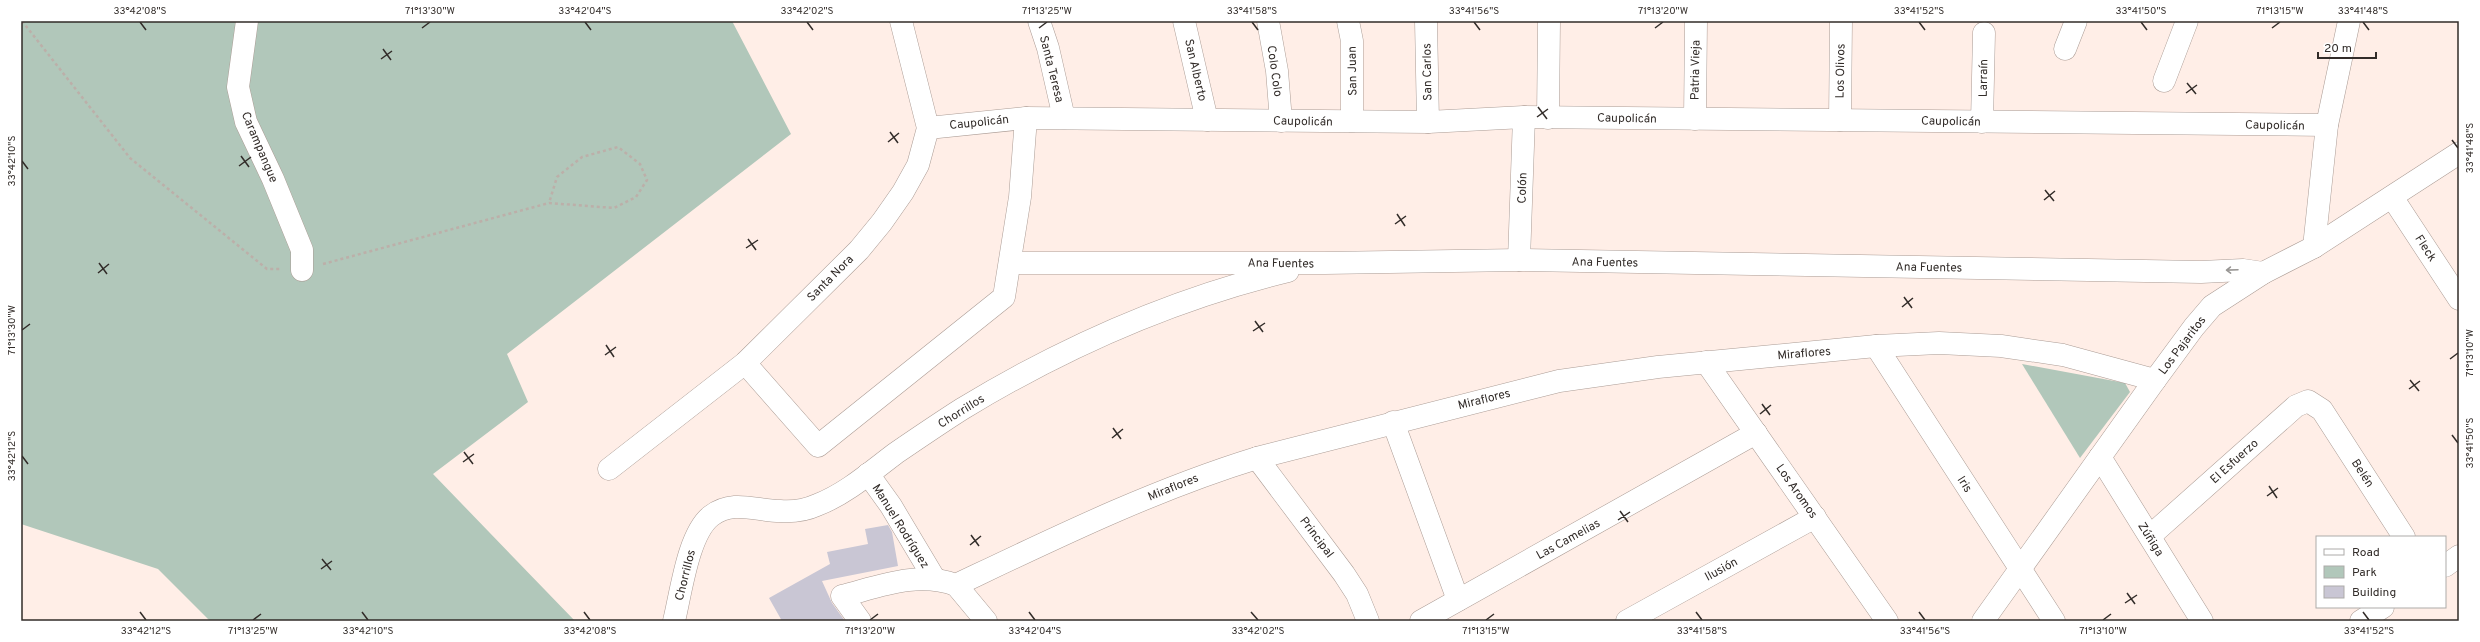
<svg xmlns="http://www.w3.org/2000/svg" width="2480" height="642" viewBox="0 0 2480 642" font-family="Overpass,sans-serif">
<rect width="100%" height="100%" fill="#ffeee7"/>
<g fill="#b1c7ba">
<path d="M21 21H732L791 134 507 354 528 402 433 474 575 621H210L158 569 21 524Z"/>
<path d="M2022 364 2125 383 2130 392 2080 458Z"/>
</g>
<path fill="#c9c6d4" d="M888 525 892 532 898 566 822 581 832 603 845 621H782L769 598 830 564 827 552 868 544 865 529Z"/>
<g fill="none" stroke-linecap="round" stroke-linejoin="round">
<g stroke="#ab9c95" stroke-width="23">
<g id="minor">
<path d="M247 21 238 87 246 122 273 179 302 250V270"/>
<path d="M1039 21 1048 48 1064 118"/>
<path d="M1184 21 1207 120"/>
<path d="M1268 21 1277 71 1281 121"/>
<path d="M1348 21 1352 41V121"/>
<path d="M1426 21 1428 122"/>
<path d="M2065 49 2076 21"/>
<path d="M2164 81 2187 21"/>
<path d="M1548 118 1549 21"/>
<path d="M1695 119 1696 21"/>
<path d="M1840 120 1841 21"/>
<path d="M1982 122 1984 33"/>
<path d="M928 128 1026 118 1428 122 1524 117 2327 125"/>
<path d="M2392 197 2459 299"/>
<path d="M2314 247 2327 125 2349 21"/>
<path d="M1519 260 1524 117"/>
<path d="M1010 263H1325L1519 260 2201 272 2243 270 2263 273"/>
<path d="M1876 346 2054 621"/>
<path d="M1706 362 1887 621"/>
<path d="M745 363 818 446 1004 297 1020 197 1026 118"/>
<path d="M1393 422 1458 600"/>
<path d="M2100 457 2202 621"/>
<path d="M1257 458 1344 574 1357 594 1368 621"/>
<path d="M609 469 745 363 859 250 882 222 903 192 918 165 928 128 901 21"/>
<path d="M868 474 891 506 934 578"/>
<path d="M2150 536 2296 406 2308 401 2322 410 2404 537"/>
<path d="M2445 566 2459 556"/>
<path d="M956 585 986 621"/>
<path d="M674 621C681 593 688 534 711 516 733 499 756 511 780 511 793 512 806 510 817 505 846 494 872 471 896 453 918 438 940 423 962 409 1064 347 1173 299 1288 271"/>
<path d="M860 621 842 596C881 586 917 571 956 585 1055 538 1153 490 1257 458L1559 381 1658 367 1876 346 1939 343 2001 346 2063 355 2155 380"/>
<path d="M1421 621 1756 433"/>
<path d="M1627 621 1815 517"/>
<path d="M1983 621 2155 380 2194 327 2212 306 2263 273 2314 247 2459 153"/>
<path d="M2361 621 2383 607"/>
</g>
</g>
<g stroke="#bcafa9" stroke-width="2.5" stroke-dasharray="3 3" stroke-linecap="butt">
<path d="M22 21 130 158 267 269H282"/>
<path d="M323 264 549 203 614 208 636 197 647 180 640 164 618 147 582 157 557 177 549 203"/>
</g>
<use href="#minor" stroke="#fff" stroke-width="22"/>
</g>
<defs><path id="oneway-shaft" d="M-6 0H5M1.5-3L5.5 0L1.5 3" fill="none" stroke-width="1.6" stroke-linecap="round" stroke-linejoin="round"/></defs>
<use stroke="#989694" href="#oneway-shaft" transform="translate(2232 270) rotate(178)"/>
<path fill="none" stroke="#322c29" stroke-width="1.5" d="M140 22 146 30M585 22 591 30M807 22 813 30M1252 22 1258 30M1474 22 1480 30M1919 22 1925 30M2141 22 2147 30M2363 22 2369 30M422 28 430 22M1039 28 1047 22M1655 28 1663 22M2272 28 2280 22M383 49 391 60M381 59 392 51M2187 83 2196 94M2186 93 2197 85M1538 107 1547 119M1537 117 1548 109M890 132 898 143M2452 140 2458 148M888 142 899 133M241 156 249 167M22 161 28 169M239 166 251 157M2045 190 2054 201M2044 200 2055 191M1397 214 1405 226M1395 224 1406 216M748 239 756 250M746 248 758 240M99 263 107 274M98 273 109 264M1904 297 1912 308M1902 307 1913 298M1255 321 1263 332M22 330 30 324M1253 331 1265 323M606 345 614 357M605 355 616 347M2450 359 2458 353M2410 380 2419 391M2409 389 2420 381M1762 404 1770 415M1760 414 1771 405M1113 428 1121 439M2452 435 2458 443M1112 438 1123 429M464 452 473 464M22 456 28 464M463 462 474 454M2269 486 2277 498M2267 496 2278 488M1620 511 1628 522M1618 520 1630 512M971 535 979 546M970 545 981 536M322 559 331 570M321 569 332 561M2127 593 2135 604M2125 603 2137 595M140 612 146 620M362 612 368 620M584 612 590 620M1029 612 1035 620M1251 612 1258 620M1696 612 1702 620M1919 612 1925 620M2363 612 2369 620M253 620 261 614M870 620 878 614M1486 620 1494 614M2103 620 2111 614"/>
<g text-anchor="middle" stroke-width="3" stroke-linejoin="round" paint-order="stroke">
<g font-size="12" fill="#322c29" stroke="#fff">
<text transform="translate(1052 69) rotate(76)" y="4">Santa Teresa</text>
<text transform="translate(1196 70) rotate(77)" y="4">San Alberto</text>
<text transform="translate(1695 70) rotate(-89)" y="4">Patria Vieja</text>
<text transform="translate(1275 71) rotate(82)" y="4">Colo Colo</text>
<text transform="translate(1352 71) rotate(-91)" y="4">San Juan</text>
<text transform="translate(1840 71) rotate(-89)" y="4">Los Olivos</text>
<text transform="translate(1427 72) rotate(-91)" y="4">San Carlos</text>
<text transform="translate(1983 78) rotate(-89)" y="4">Larraín</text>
<text transform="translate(1627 118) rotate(1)" y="4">Caupolicán</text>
<text transform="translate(1303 121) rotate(1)" y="4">Caupolicán</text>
<text transform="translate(1951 121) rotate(1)" y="4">Caupolicán</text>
<text transform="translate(979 122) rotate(-6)" y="4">Caupolicán</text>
<text transform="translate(2275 125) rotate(1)" y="4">Caupolicán</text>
<text transform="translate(260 147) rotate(67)" y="4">Carampangue</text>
<text transform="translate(1522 188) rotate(-88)" y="4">Colón</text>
<text transform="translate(2426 248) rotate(57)" y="4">Fleck</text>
<text transform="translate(1605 262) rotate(1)" y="4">Ana Fuentes</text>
<text transform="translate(1281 263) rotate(1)" y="4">Ana Fuentes</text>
<text transform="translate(1929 267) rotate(1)" y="4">Ana Fuentes</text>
<text transform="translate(830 278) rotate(-45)" y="4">Santa Nora</text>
<text transform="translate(2182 345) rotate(-53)" y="4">Los Pajaritos</text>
<text transform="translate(1804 353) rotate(-5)" y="4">Miraflores</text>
<text transform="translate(1484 399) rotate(-14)" y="4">Miraflores</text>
<text transform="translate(961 411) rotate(-32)" y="4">Chorrillos</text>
<text transform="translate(2234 461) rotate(-42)" y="4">El Esfuerzo</text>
<text transform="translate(2363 473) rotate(57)" y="4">Belén</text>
<text transform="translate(1965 484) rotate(57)" y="4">Iris</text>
<text transform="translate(1173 487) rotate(-22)" y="4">Miraflores</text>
<text transform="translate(1797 491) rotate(55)" y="4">Los Aromos</text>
<text transform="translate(901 526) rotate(58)" y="4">Manuel Rodríguez</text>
<text transform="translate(1317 537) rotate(53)" y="4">Principal</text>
<text transform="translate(1568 539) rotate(-29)" y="4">Las Camelias</text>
<text transform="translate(2151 539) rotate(58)" y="4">Zúñiga</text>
<text transform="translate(1721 569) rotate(-29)" y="4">Ilusión</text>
<text transform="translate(685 575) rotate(-76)" y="4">Chorrillos</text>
</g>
</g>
<rect width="2480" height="642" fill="none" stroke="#ffffff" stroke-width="44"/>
<rect x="2316" y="536" width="130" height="72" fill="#ffffff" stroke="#adaba9"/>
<rect x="2324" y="549" width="20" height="6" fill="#ffffff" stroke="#adaba9"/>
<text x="2352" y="556" font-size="12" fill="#322c29">Road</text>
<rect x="2324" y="566" width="20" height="12" fill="#b1c7ba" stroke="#adaba9"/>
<text x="2352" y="576" font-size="12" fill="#322c29">Park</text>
<rect x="2324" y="586" width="20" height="12" fill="#c9c6d4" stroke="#adaba9"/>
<text x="2352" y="596" font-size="12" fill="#322c29">Building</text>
<path d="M2318 52v6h58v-6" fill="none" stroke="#322c29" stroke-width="2"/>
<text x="2324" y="52" font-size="12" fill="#322c29" stroke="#ffffff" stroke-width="3" paint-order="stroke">20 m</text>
<rect x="22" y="22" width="2436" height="598" fill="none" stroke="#322c29" stroke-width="1.5"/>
<g font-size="10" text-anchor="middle" fill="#322c29">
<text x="140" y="14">33°42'08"S</text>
<text x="430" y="14">71°13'30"W</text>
<text x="585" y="14">33°42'04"S</text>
<text x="807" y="14">33°42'02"S</text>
<text x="1047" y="14">71°13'25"W</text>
<text x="1252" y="14">33°41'58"S</text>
<text x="1474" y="14">33°41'56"S</text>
<text x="1663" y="14">71°13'20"W</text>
<text x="1919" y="14">33°41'52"S</text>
<text x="2141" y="14">33°41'50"S</text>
<text x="2280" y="14">71°13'15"W</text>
<text x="2363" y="14">33°41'48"S</text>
<text transform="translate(2469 148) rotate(-90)" y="4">33°41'48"S</text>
<text transform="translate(11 161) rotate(-90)" y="4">33°42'10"S</text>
<text transform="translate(11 330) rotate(-90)" y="4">71°13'30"W</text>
<text transform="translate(2469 353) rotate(-90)" y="4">71°13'10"W</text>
<text transform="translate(2469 443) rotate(-90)" y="4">33°41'50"S</text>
<text transform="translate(11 456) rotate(-90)" y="4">33°42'12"S</text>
<text x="146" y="634">33°42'12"S</text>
<text x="253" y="634">71°13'25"W</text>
<text x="368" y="634">33°42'10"S</text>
<text x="590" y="634">33°42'08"S</text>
<text x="870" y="634">71°13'20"W</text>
<text x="1035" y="634">33°42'04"S</text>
<text x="1258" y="634">33°42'02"S</text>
<text x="1486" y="634">71°13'15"W</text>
<text x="1702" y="634">33°41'58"S</text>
<text x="1925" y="634">33°41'56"S</text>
<text x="2103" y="634">71°13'10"W</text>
<text x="2369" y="634">33°41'52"S</text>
</g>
</svg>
